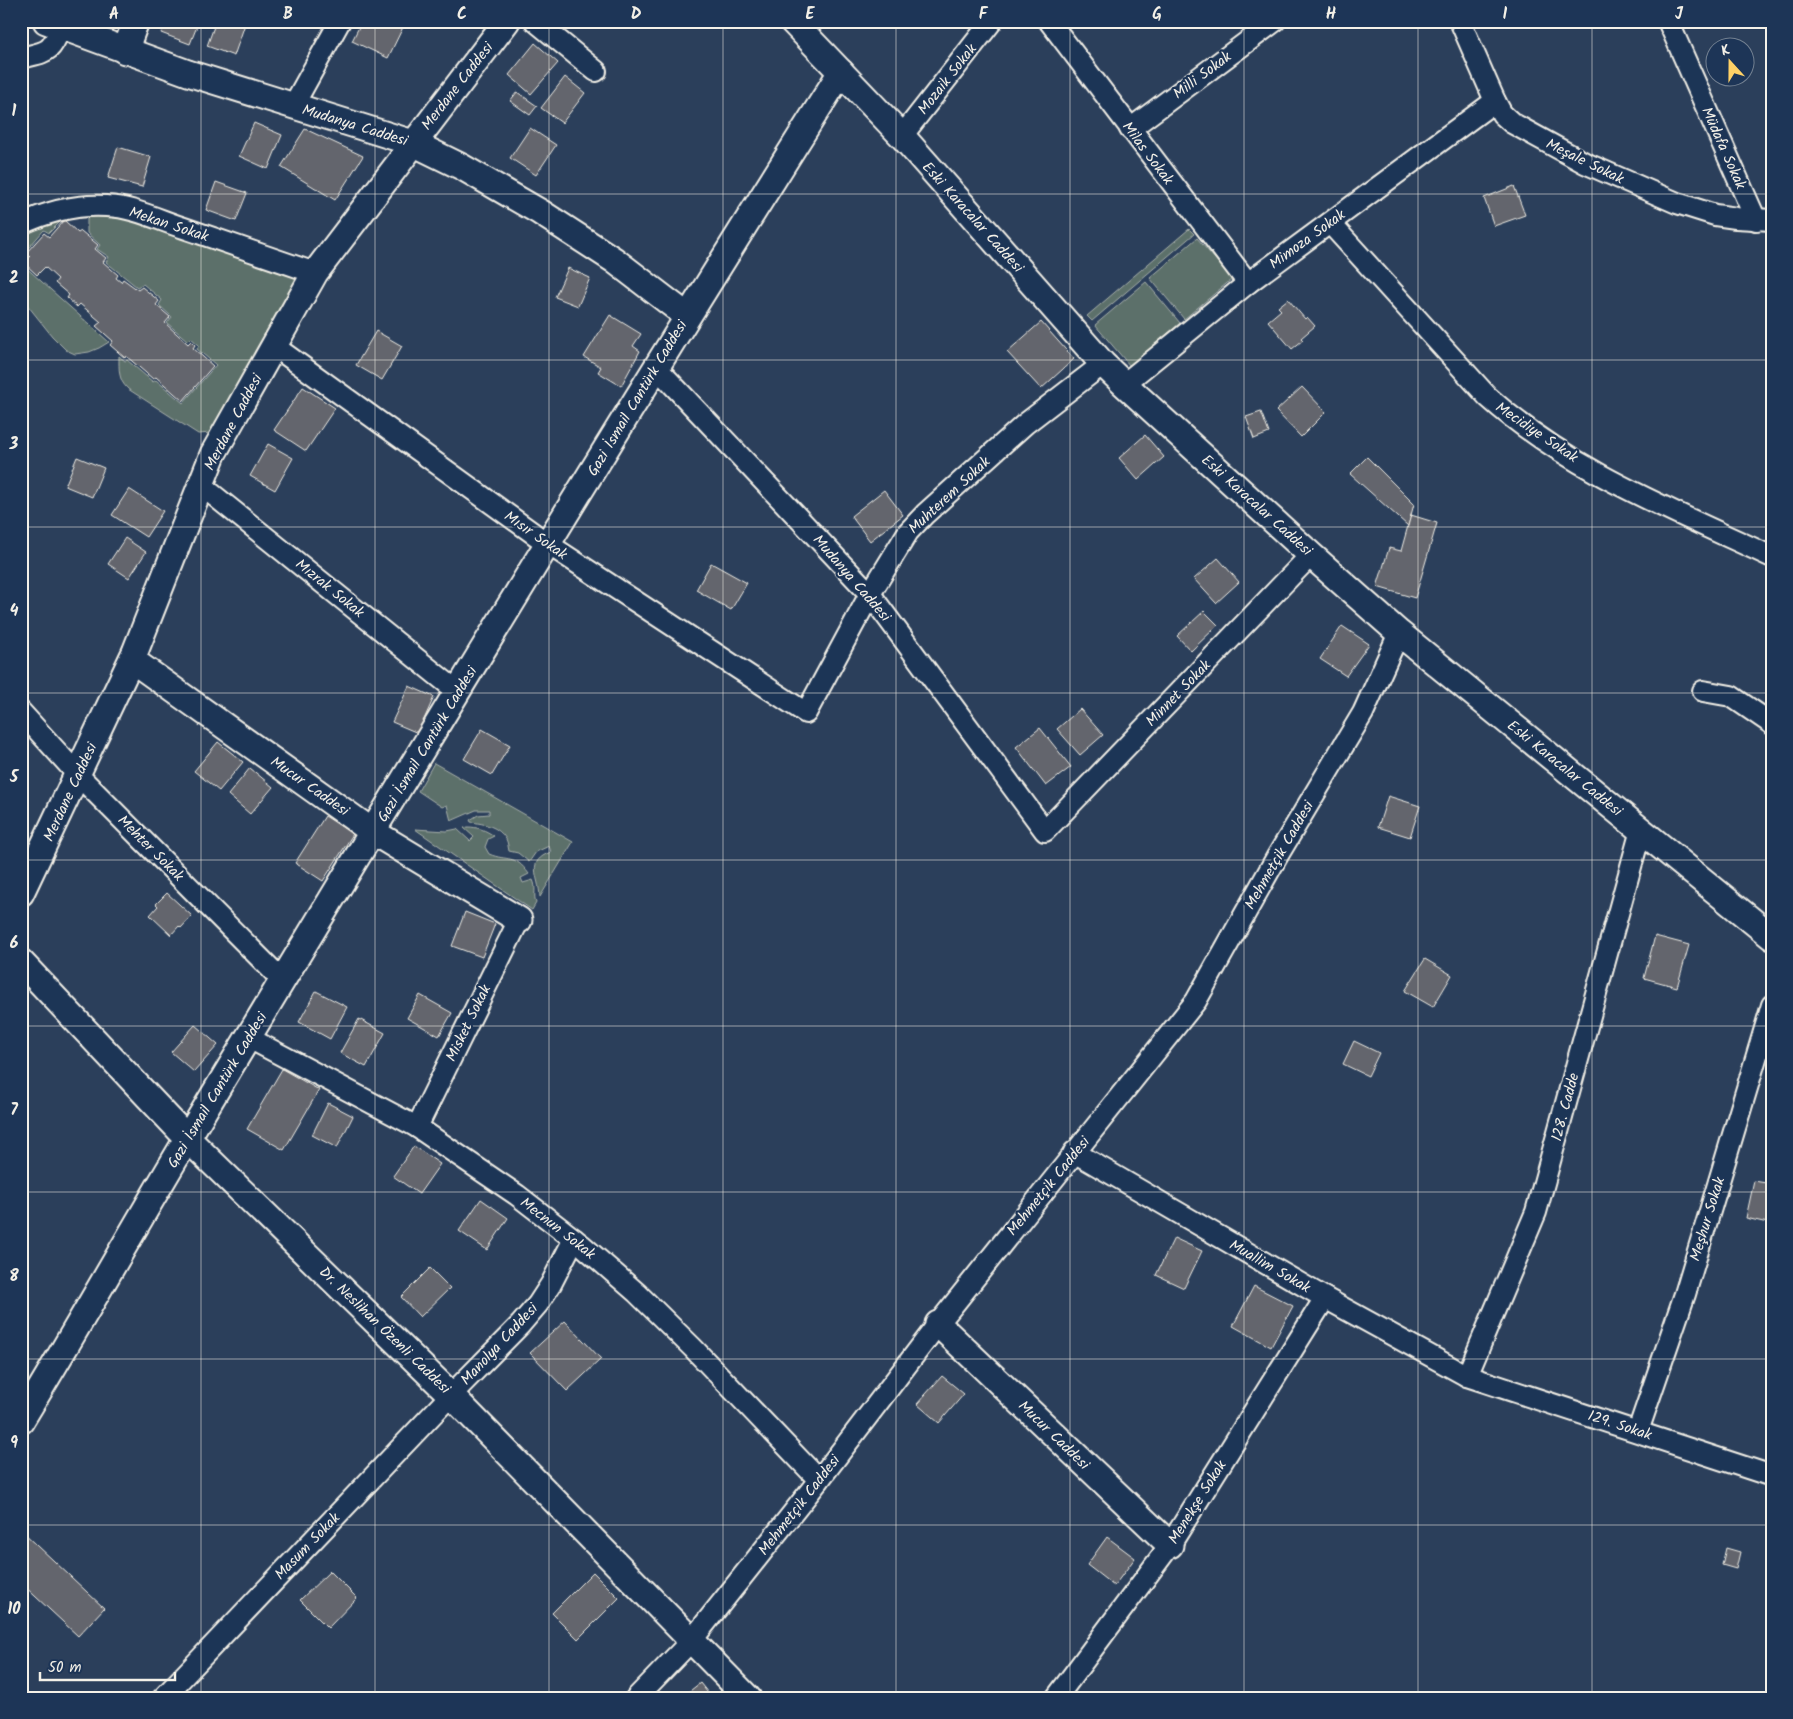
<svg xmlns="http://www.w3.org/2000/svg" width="1793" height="1719" viewBox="0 0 1793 1719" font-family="Kalam,sans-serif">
<rect width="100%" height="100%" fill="#2b3f5b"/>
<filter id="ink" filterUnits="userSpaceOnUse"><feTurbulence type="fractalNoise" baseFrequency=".02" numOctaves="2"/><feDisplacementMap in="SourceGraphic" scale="10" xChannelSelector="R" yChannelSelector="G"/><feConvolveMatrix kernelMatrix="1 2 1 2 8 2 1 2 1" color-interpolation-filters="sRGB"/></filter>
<g filter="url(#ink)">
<g fill="#5c706b" stroke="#a8b0aa">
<path d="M87 212 118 215 302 277 211 433 198 434 128 389C118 380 119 369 119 356L125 361 127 360 153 382 156 380 183 403 216 365 197 349 199 345 191 338 188 341 167 323 172 317 159 305 162 300 143 284 137 287 106 262 109 257 97 249 100 245 87 233Z"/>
<path d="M65 217 49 233 44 230 23 254 27 257 22 264 109 342 99 348 89 352 75 354 66 350 52 336 21 297V235Z"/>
<path d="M1189 229 1194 234 1092 321 1087 316Z"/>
<path d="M1197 238 1232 279 1184 319 1150 278Z"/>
<path d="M1146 282 1180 323 1130 366 1095 325Z"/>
<path d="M434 763 573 842 540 897C539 875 525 862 551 852L549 846 536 852 529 862 518 853 509 851C508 847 508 843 506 839 498 826 485 824 471 822L470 820 478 815 489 814V810H476L451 821 447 805 442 807 418 791Z"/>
<path d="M468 827C477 827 486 830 494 836L488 839 485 847 489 854C508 862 514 853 529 874L521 878 523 883 533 880C537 888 533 895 536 903L532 910 415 829 447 831 457 829 470 841 474 837 464 828Z"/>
</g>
<g fill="#63656d" stroke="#f4f1e8">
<path d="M165 21H199L190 44 161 33Z"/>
<path d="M216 21H237L245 24 234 56 207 46Z"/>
<path d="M362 21H401L405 23 388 58 352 41Z"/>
<path d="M535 43 558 63 531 94 509 75Z"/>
<path d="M565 77 585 93 562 123 541 108Z"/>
<path d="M517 92 537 106 530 115 510 101Z"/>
<path d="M254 123 282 135 268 169 239 156Z"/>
<path d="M530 128 556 145 536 175 510 158Z"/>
<path d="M305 129 363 156 335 200 281 167Z"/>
<path d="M118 147 151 157 142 187 108 178Z"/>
<path d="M216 182 247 193 236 221 206 210Z"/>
<path d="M1514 186 1525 215 1494 226 1484 198Z"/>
<path d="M64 220 78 233 81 231 98 245 95 249 106 258 103 262 118 275 116 278 121 282 123 279 138 290 142 287 159 301 156 305 170 317 165 323 188 344 191 341 195 345 193 348 213 366 183 401 156 377 153 379 126 356 125 358 110 345 113 341 96 326 101 322 80 304 77 307 67 298 69 295 55 283 58 279 45 267 37 275 24 263 30 257 26 253 44 233 49 237Z"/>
<path d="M568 268 590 278 578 306 555 297Z"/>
<path d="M1288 299 1305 319 1307 317 1315 326 1301 338 1303 340 1292 349 1268 321 1281 310 1278 307Z"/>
<path d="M610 315 641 334 633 346 640 351 621 386 598 372 601 367 584 357Z"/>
<path d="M1041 322 1074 359 1041 389 1007 352Z"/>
<path d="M376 331 402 346 382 380 356 365Z"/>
<path d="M303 387 335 408 306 451 274 430Z"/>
<path d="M1302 387 1326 412 1301 437 1276 411Z"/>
<path d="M1261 412 1269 433 1254 439 1246 417Z"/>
<path d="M1145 435 1164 457 1138 480 1119 458Z"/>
<path d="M268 444 293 458 275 490 250 476Z"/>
<path d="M77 457 104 468 92 497 65 486Z"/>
<path d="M1367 457 1414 504 1408 526 1350 474Z"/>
<path d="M129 489 163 511 146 537 112 515Z"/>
<path d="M884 490 903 515 870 541 851 516Z"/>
<path d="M1411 515 1437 523 1415 598 1377 587 1389 548 1401 551Z"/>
<path d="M125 538 146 552 129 578 108 564Z"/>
<path d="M1218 558 1239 582 1216 603 1194 579Z"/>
<path d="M711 563 747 583 731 610 696 590Z"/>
<path d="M1204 611 1218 625 1191 651 1177 636Z"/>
<path d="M1342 626 1369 644 1346 676 1320 659Z"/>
<path d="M409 686 434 697 418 733 392 722Z"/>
<path d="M1080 709 1103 735 1080 755 1057 729Z"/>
<path d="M1040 728 1071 767 1046 786 1016 747Z"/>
<path d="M482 729 510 745 492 775 464 759Z"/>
<path d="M218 742 243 762 219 791 194 771Z"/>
<path d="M250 768 273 787 250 814 228 795Z"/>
<path d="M1388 796 1420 806 1410 837 1378 827Z"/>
<path d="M325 816 353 834 323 881 295 863Z"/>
<path d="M167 893 192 916 181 928 179 926 171 935 150 915 158 906 156 904Z"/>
<path d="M465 912 495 924 482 957 452 946Z"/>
<path d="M1655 936 1689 945 1677 987 1644 978Z"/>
<path d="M1425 959 1452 975 1433 1007 1405 991Z"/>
<path d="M316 991 347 1007 330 1039 299 1022Z"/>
<path d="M420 995 452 1013 439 1036 407 1018Z"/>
<path d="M359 1019 385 1033 366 1067 340 1053Z"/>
<path d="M195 1025 218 1045 194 1072 171 1052Z"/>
<path d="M1354 1041 1379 1053 1368 1076 1343 1064Z"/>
<path d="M282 1069 319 1090 284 1150 247 1129Z"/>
<path d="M328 1103 353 1116 337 1148 312 1135Z"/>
<path d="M414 1146 440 1164 419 1194 393 1176Z"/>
<path d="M1754 1181 1772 1184V1224L1746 1218Z"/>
<path d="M481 1199 508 1218 487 1250 459 1231Z"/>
<path d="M1174 1238 1202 1251 1184 1288 1156 1275Z"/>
<path d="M430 1268 450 1288 420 1317 401 1297Z"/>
<path d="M1254 1286 1293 1306 1271 1347 1233 1326Z"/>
<path d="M565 1321 601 1359 567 1391 530 1353Z"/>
<path d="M942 1376 964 1394 939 1423 917 1404Z"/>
<path d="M21 1530 104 1608 78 1636 21 1583Z"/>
<path d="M1107 1537 1135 1558 1114 1586 1087 1565Z"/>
<path d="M1726 1548 1740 1552 1736 1569 1722 1565Z"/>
<path d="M330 1571 357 1598 328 1628 300 1600Z"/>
<path d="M593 1572 619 1598 578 1639 552 1613Z"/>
<path d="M700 1683 712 1698H681Z"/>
</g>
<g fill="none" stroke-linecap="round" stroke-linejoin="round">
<g stroke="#f4f1e8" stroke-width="24">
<g id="minor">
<path d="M535 21 596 71"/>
<path d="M1049 21 1248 283"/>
<path d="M1460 21 1495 101 1502 114 1512 123 1585 163 1677 203 1715 215 1736 218 1772 220"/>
<path d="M1668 21 1756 220"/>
<path d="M21 58C48 51 50 54 61 27"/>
<path d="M293 106 340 21"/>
<path d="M1130 129 1275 21"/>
<path d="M902 136 992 21"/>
<path d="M1330 223 1488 397C1569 470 1674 511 1772 557"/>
<path d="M21 224C47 212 78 204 107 206 133 207 159 220 184 228 228 243 271 258 315 273"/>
<path d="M274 346 548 544 806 713 870 594 908 532 925 514 1025 424 1103 364"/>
<path d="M656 367 870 594 1045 831 1311 555"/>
<path d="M1124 384 1248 283 1495 101"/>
<path d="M201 485 458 692"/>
<path d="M1703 691 1731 696 1772 724"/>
<path d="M21 712 78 775 283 981"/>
<path d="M249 1038 417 1127 517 1195 583 1246 637 1293 693 1348 819 1480"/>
<path d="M417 1127 519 920"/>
<path d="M1074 1152 1325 1298 1467 1376 1772 1476"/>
<path d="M1467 1376 1536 1212 1641 830"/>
<path d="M1638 1431 1685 1294 1772 1005"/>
<path d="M163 1698 451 1395 520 1325 538 1304 551 1284 574 1239"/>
<path d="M636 1698 692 1640 819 1480 938 1324 1196 1001 1278 855 1363 713 1399 633"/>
<path d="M1056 1698 1170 1545 1325 1298"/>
</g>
</g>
<g stroke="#f4f1e8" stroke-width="29">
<g id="tertiary">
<path d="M46 21 188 73 413 143 462 167 540 212 614 260 687 316"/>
<path d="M792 21 902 136 1103 364 1124 384 1311 555 1399 633 1772 937"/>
<path d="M125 51 136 21"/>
<path d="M132 660 373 832 519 920"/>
<path d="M21 893 135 652 213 454 315 273 507 21"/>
<path d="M21 962 188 1139 451 1395 748 1698"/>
<path d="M938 1324 1170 1545"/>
<path d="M21 1421C79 1326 133 1229 190 1134 404 778 619 423 841 72"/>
</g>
</g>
<use href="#minor" stroke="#1d3557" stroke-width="20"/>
<use href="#tertiary" stroke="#1d3557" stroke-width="25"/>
</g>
</g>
<path fill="none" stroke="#f4f1e8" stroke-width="1" stroke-opacity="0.55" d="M201 21V1698M375 21V1698M549 21V1698M723 21V1698M896 21V1698M1070 21V1698M1244 21V1698M1418 21V1698M1592 21V1698M21 194H1772M21 360H1772M21 527H1772M21 693H1772M21 860H1772M21 1026H1772M21 1192H1772M21 1359H1772M21 1525H1772"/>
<g text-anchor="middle" stroke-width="4.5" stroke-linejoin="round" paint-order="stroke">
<g font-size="15" fill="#f4f1e8" stroke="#1d3557">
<text transform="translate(1202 75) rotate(-37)" y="5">Milli Sokak</text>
<text transform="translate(947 79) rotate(-52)" y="5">Mozaik Sokak</text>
<text transform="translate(457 86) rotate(-52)" y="5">Merdane Caddesi</text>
<text transform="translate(355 125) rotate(17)" y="5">Mudanya Caddesi</text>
<text transform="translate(1724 148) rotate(66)" y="5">Müdafa Sokak</text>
<text transform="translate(1148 153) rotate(53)" y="5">Milas Sokak</text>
<text transform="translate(1585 161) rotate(26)" y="5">Meşale Sokak</text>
<text transform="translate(973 217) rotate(48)" y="5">Eski Karacalar Caddesi</text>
<text transform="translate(169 224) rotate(18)" y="5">Mekan Sokak</text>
<text transform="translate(1307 239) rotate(-36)" y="5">Mimoza Sokak</text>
<text transform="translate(637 398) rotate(-59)" y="5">Gazi İsmail Cantürk Caddesi</text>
<text transform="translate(233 422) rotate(-62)" y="5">Merdane Caddesi</text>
<text transform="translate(1537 432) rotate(34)" y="5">Mecidiye Sokak</text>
<text transform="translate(949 495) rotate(-43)" y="5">Muhterem Sokak</text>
<text transform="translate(1257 505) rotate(42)" y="5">Eski Karacalar Caddesi</text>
<text transform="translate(536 535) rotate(35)" y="5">Mısır Sokak</text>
<text transform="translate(852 578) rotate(49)" y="5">Mudanya Caddesi</text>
<text transform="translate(330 588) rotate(39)" y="5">Mızrak Sokak</text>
<text transform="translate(1178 693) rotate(-46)" y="5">Minnet Sokak</text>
<text transform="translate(427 744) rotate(-59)" y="5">Gazi İsmail Cantürk Caddesi</text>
<text transform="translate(1565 768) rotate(39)" y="5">Eski Karacalar Caddesi</text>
<text transform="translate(310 786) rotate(35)" y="5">Mucur Caddesi</text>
<text transform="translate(70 792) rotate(-65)" y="5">Merdane Caddesi</text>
<text transform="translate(151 848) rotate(45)" y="5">Mehter Sokak</text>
<text transform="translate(1279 855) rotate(-60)" y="5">Mehmetçik Caddesi</text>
<text transform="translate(468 1023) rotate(-64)" y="5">Misket Sokak</text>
<text transform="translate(217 1090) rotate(-59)" y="5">Gazi İsmail Cantürk Caddesi</text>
<text transform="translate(1565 1107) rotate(-75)" y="5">128. Cadde</text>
<text transform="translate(1048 1186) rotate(-51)" y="5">Mehmetçik Caddesi</text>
<text transform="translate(1707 1219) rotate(-73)" y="5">Meşhur Sokak</text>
<text transform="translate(558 1228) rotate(38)" y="5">Mecnun Sokak</text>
<text transform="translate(1270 1266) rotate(30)" y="5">Muallim Sokak</text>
<text transform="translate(385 1330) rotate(44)" y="5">Dr. Neslihan Özenli Caddesi</text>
<text transform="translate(499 1344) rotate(-47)" y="5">Manolya Caddesi</text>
<text transform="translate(1620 1425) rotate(18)" y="5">129. Sokak</text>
<text transform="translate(1054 1435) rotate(44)" y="5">Mucur Caddesi</text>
<text transform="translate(1197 1502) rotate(-58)" y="5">Menekşe Sokak</text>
<text transform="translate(799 1505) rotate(-52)" y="5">Mehmetçik Caddesi</text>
<text transform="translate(307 1546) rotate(-46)" y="5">Masum Sokak</text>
</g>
</g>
<rect width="1793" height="1719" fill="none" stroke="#1d3557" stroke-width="55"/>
<g transform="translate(1730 62) rotate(339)"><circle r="24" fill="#1d3557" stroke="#738091"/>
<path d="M0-4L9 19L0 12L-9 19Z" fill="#ffd166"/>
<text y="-8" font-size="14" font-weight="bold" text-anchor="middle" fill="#f4f1e8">K</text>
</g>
<path d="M40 1672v8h135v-8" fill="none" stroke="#f4f1e8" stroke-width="2.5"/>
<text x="48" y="1672" font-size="15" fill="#f4f1e8" stroke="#1d3557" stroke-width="4" paint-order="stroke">50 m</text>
<rect x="28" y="28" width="1738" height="1664" fill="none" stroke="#f4f1e8" stroke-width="2"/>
<g font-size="16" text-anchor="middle" font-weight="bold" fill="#f4f1e8">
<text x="114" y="19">A</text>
<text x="288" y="19">B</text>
<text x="462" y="19">C</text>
<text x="636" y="19">D</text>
<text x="810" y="19">E</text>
<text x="983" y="19">F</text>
<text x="1157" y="19">G</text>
<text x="1331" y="19">H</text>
<text x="1505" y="19">I</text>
<text x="1679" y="19">J</text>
<text x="14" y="116">1</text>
<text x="14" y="283">2</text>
<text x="14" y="449">3</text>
<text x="14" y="616">4</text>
<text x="14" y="782">5</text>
<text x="14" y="948">6</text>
<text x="14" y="1115">7</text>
<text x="14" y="1281">8</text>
<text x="14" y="1448">9</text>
<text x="14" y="1614">10</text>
</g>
</svg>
